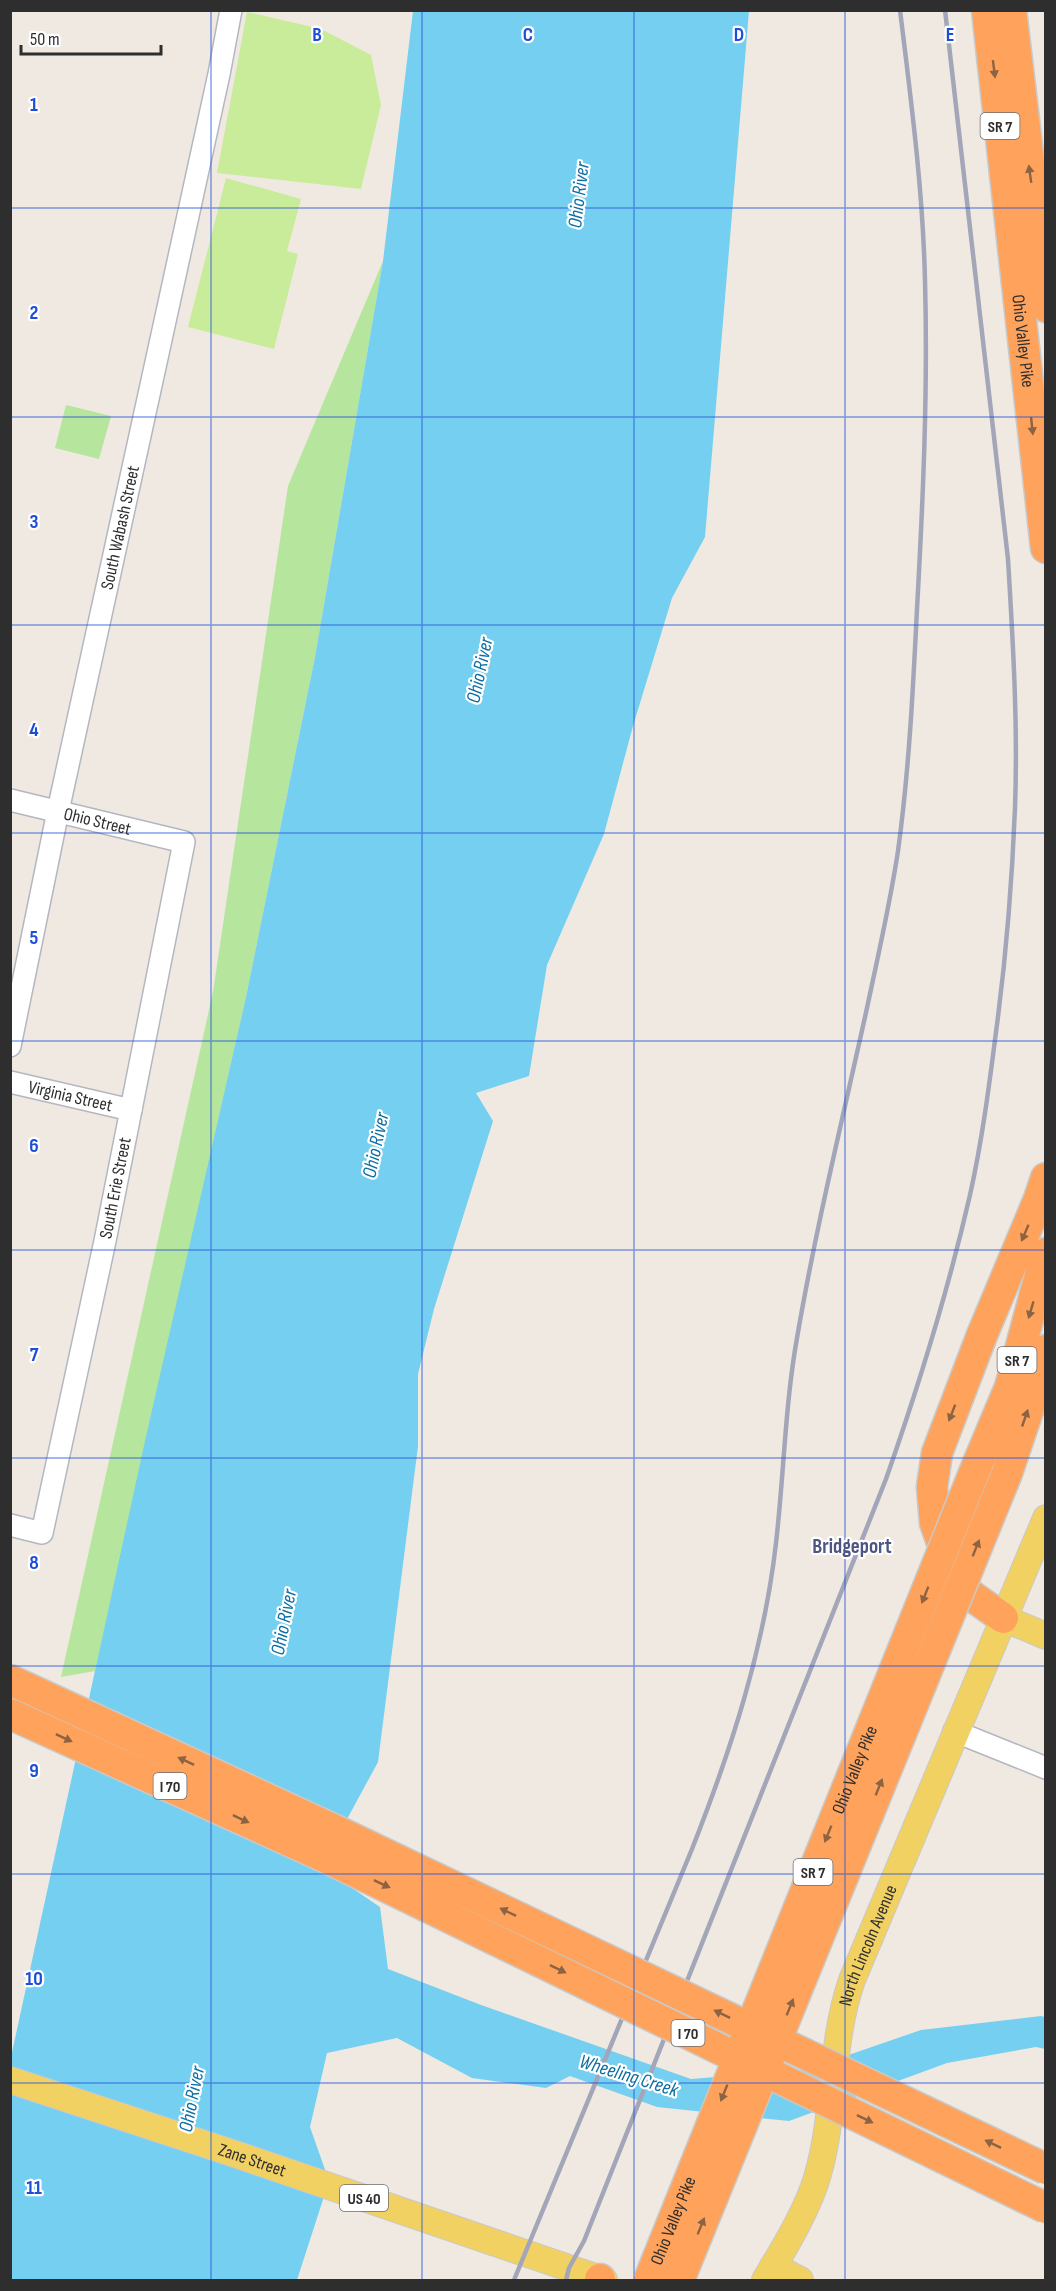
<svg xmlns="http://www.w3.org/2000/svg" width="1056" height="2291" viewBox="0 0 1056 2291" font-family="'Sofia Sans Condensed',sans-serif">
<rect width="100%" height="100%" fill="#efe9e1"/>
<g fill="#b6e59e">
<path d="M383 261 315 657 246 997 95 1671 61 1677 213 992 288 486Z"/>
<path d="M66 405 111 416 99 459 55 448Z"/>
</g>
<g fill="#c9ec9a">
<path d="M247 12 321 29 371 55 381 105 361 189 217 173Z"/>
<path d="M226 178 301 199 287 251 298 254 274 349 188 327Z"/>
</g>
<path fill="#75cff0" d="M413 11H749L705 537 672 598 633 726 604 834 547 965 529 1076 476 1093 493 1121 434 1309 418 1374V1446L378 1762 321 1867 380 1907 388 1969 481 2005 691 2079 805 2070 921 2030 1041 2016 1045 2017V2049L1036 2047 947 2063 789 2121 657 2107 570 2076 546 2088 472 2078 397 2038 327 2053 310 2127 329 2181 297 2280H11V2057L145 1441 246 997 315 657 383 261Z"/>
<g fill="none" stroke-linecap="round" stroke-linejoin="round">
<g stroke="#b4b7c1" stroke-width="24">
<g id="minor">
<path id="s1" d="M10 800 184 842 105 1241 42 1533 10 1525"/>
<path id="s2" d="M10 1046 58 811 219 74 231 10"/>
<path id="s3" d="M10 1082 131 1110"/>
<path d="M954 1731 1046 1768"/>
</g>
</g>
<g stroke="#c9c9c9" stroke-width="28">
<g id="major">
<path d="M1003 1618 1046 1636"/>
<path id="s4" d="M10 2080 235 2154 604 2280"/>
<path d="M773 2266 800 2280"/>
<path id="s5" d="M765 2280C783 2250 809 2208 818 2174 836 2110 830 2043 852 1980L1046 1518"/>
</g>
</g>
<g stroke="#c9c9c9" stroke-width="33">
<g id="highway">
<path id="s6" d="M987 10 1046 548"/>
<path d="M1011 10 1046 307"/>
<path d="M978 1463 1010 1387 1046 1253"/>
<path d="M1007 1473 1033 1396 1046 1350"/>
<path d="M1003 1618 969 1594 948 1559 935 1523 932 1487 937 1453 982 1335 1039 1199 1046 1178"/>
<path d="M10 1680 335 1830"/>
<path d="M10 1714 329 1859"/>
<path d="M600 2280V2279"/>
</g>
</g>
<use href="#minor" stroke="#fff" stroke-width="21"/>
<use href="#major" stroke="#f2d163" stroke-width="26"/>
<use href="#highway" stroke="#ffa35c" stroke-width="30"/>
<g stroke="#a3a6b8" stroke-width="4.5">
<path d="M514 2280 692 1849C731 1750 764 1649 776 1543 784 1474 785 1405 797 1338 816 1227 843 1117 867 1008 878 956 890 904 898 851 909 771 913 690 917 609 923 500 928 390 925 281 923 190 911 100 900 10"/>
<path d="M566 2280 569 2268 584 2241 886 1479C919 1385 948 1291 970 1195 982 1141 989 1087 996 1032 1006 958 1012 883 1015 808 1018 725 1013 642 1008 559L945 10"/>
</g>
<g stroke="#c9c9c9" stroke-width="33" stroke-linecap="butt">
<g id="highway-bridge">
<path d="M335 1830 1046 2169"/>
<path d="M329 1859 1046 2208"/>
<path id="s7" d="M649 2280 978 1463"/>
<path d="M679 2280 1007 1473"/>
</g>
</g>
<use href="#highway-bridge" stroke="#ffa35c" stroke-width="30"/>
</g>
<defs><path id="oneway-solid" d="M-6-.8H1V-3.2L6.5 0L1 3.2V.8H-6Z" transform="scale(1.5)"/></defs>
<g fill="#8c6343">
<use href="#oneway-solid" transform="translate(994 69) rotate(83)"/>
<use href="#oneway-solid" transform="translate(1030 174) rotate(-98)"/>
<use href="#oneway-solid" transform="translate(1032 426) rotate(84)"/>
<use href="#oneway-solid" transform="translate(1025 1233) rotate(113)"/>
<use href="#oneway-solid" transform="translate(1031 1310) rotate(106)"/>
<use href="#oneway-solid" transform="translate(952 1413) rotate(111)"/>
<use href="#oneway-solid" transform="translate(1025 1418) rotate(-71)"/>
<use href="#oneway-solid" transform="translate(976 1548) rotate(-68)"/>
<use href="#oneway-solid" transform="translate(925 1595) rotate(112)"/>
<use href="#oneway-solid" transform="translate(64 1738) rotate(25)"/>
<use href="#oneway-solid" transform="translate(186 1761) rotate(-155)"/>
<use href="#oneway-solid" transform="translate(879 1787) rotate(-68)"/>
<use href="#oneway-solid" transform="translate(241 1819) rotate(25)"/>
<use href="#oneway-solid" transform="translate(828 1834) rotate(112)"/>
<use href="#oneway-solid" transform="translate(382 1884) rotate(25)"/>
<use href="#oneway-solid" transform="translate(508 1912) rotate(-154)"/>
<use href="#oneway-solid" transform="translate(558 1969) rotate(26)"/>
<use href="#oneway-solid" transform="translate(790 2007) rotate(-68)"/>
<use href="#oneway-solid" transform="translate(722 2014) rotate(-154)"/>
<use href="#oneway-solid" transform="translate(724 2093) rotate(112)"/>
<use href="#oneway-solid" transform="translate(865 2119) rotate(26)"/>
<use href="#oneway-solid" transform="translate(993 2144) rotate(-154)"/>
<use href="#oneway-solid" transform="translate(701 2226) rotate(-68)"/>
</g>
<path fill="none" stroke="#1d4ed8" stroke-width="1.5" stroke-opacity="0.55" d="M211 10V2280M422 10V2280M634 10V2280M845 10V2280M10 208H1046M10 417H1046M10 625H1046M10 833H1046M10 1041H1046M10 1250H1046M10 1458H1046M10 1666H1046M10 1874H1046M10 2083H1046"/>
<g text-anchor="middle" stroke-width="4.5" stroke-linejoin="round" paint-order="stroke">
<g fill="#fff" stroke="#6d6d6d" stroke-width="1.5">
<rect x="980.5" y="113" width="39" height="26" rx="4.5"/>
<rect x="997.5" y="1347" width="39" height="26" rx="4.5"/>
<rect x="153.5" y="1773" width="33" height="26" rx="4.5"/>
<rect x="793.5" y="1859" width="39" height="26" rx="4.5"/>
<rect x="671.5" y="2020" width="33" height="26" rx="4.5"/>
<rect x="340" y="2185" width="48" height="26" rx="4.5"/>
</g>
<g font-size="16" font-weight="bold" fill="#2e2e2e">
<text x="1000" y="132">SR 7</text>
<text x="1017" y="1366">SR 7</text>
<text x="170" y="1792">I 70</text>
<text x="813" y="1878">SR 7</text>
<text x="688" y="2039">I 70</text>
<text x="364" y="2204">US 40</text>
</g>
<g font-size="18" fill="#2e2e2e" stroke="#fff">
<text dy="6" stroke="none"><textPath href="#s6" startOffset="333">Ohio Valley Pike</textPath></text>
<text dy="6" stroke="none"><textPath href="#s2" startOffset="530">South Wabash Street</textPath></text>
<text dy="6" stroke="none"><textPath href="#s1" startOffset="90">Ohio Street</textPath></text>
<text dy="6" stroke="none"><textPath href="#s3" startOffset="62">Virginia Street</textPath></text>
<text transform="translate(115 1188) rotate(-79)" y="6">South Erie Street</text>
<text dy="6" stroke="none"><textPath href="#s7" startOffset="550">Ohio Valley Pike</textPath></text>
<text dy="6" stroke="none"><textPath href="#s5" startOffset="354">North Lincoln Avenue</textPath></text>
<text dy="6" stroke="none"><textPath href="#s4" startOffset="255">Zane Street</textPath></text>
<text dy="6" stroke="none"><textPath href="#s7" startOffset="64">Ohio Valley Pike</textPath></text>
</g>
<g font-size="20" font-style="italic" fill="#0d6fa3" stroke="#fff">
<text transform="translate(578 195) rotate(-83)" y="7">Ohio River</text>
<text transform="translate(479 670) rotate(-78)" y="7">Ohio River</text>
<text transform="translate(375 1145) rotate(-78)" y="7">Ohio River</text>
<text transform="translate(283 1622) rotate(-79)" y="7">Ohio River</text>
<text transform="translate(629 2075) rotate(17)" y="7">Wheeling Creek</text>
<text transform="translate(191 2099) rotate(-79)" y="7">Ohio River</text>
</g>
<g font-size="21" font-weight="bold" fill="#4d5680" stroke="#fff">
<text x="852" y="1553">Bridgeport</text>
</g>
</g>
<g font-size="20" text-anchor="middle" font-weight="bold" fill="#1d4ed8" stroke="#fff" stroke-width="4.5" stroke-linejoin="round" paint-order="stroke">
<text x="317" y="41">B</text>
<text x="528" y="41">C</text>
<text x="739" y="41">D</text>
<text x="950" y="41">E</text>
<text x="34" y="111">1</text>
<text x="34" y="319">2</text>
<text x="34" y="528">3</text>
<text x="34" y="736">4</text>
<text x="34" y="944">5</text>
<text x="34" y="1152">6</text>
<text x="34" y="1361">7</text>
<text x="34" y="1569">8</text>
<text x="34" y="1777">9</text>
<text x="34" y="1985">10</text>
<text x="34" y="2194">11</text>
</g>
<rect width="1056" height="2291" fill="none" stroke="#2e2e2e" stroke-width="24"/>
<path d="M21 45v9h140v-9" fill="none" stroke="#2e2e2e" stroke-width="3"/>
<text x="30" y="45" font-size="18" fill="#2e2e2e" stroke="#ffffff" stroke-width="4.5" paint-order="stroke">50 m</text>
</svg>
